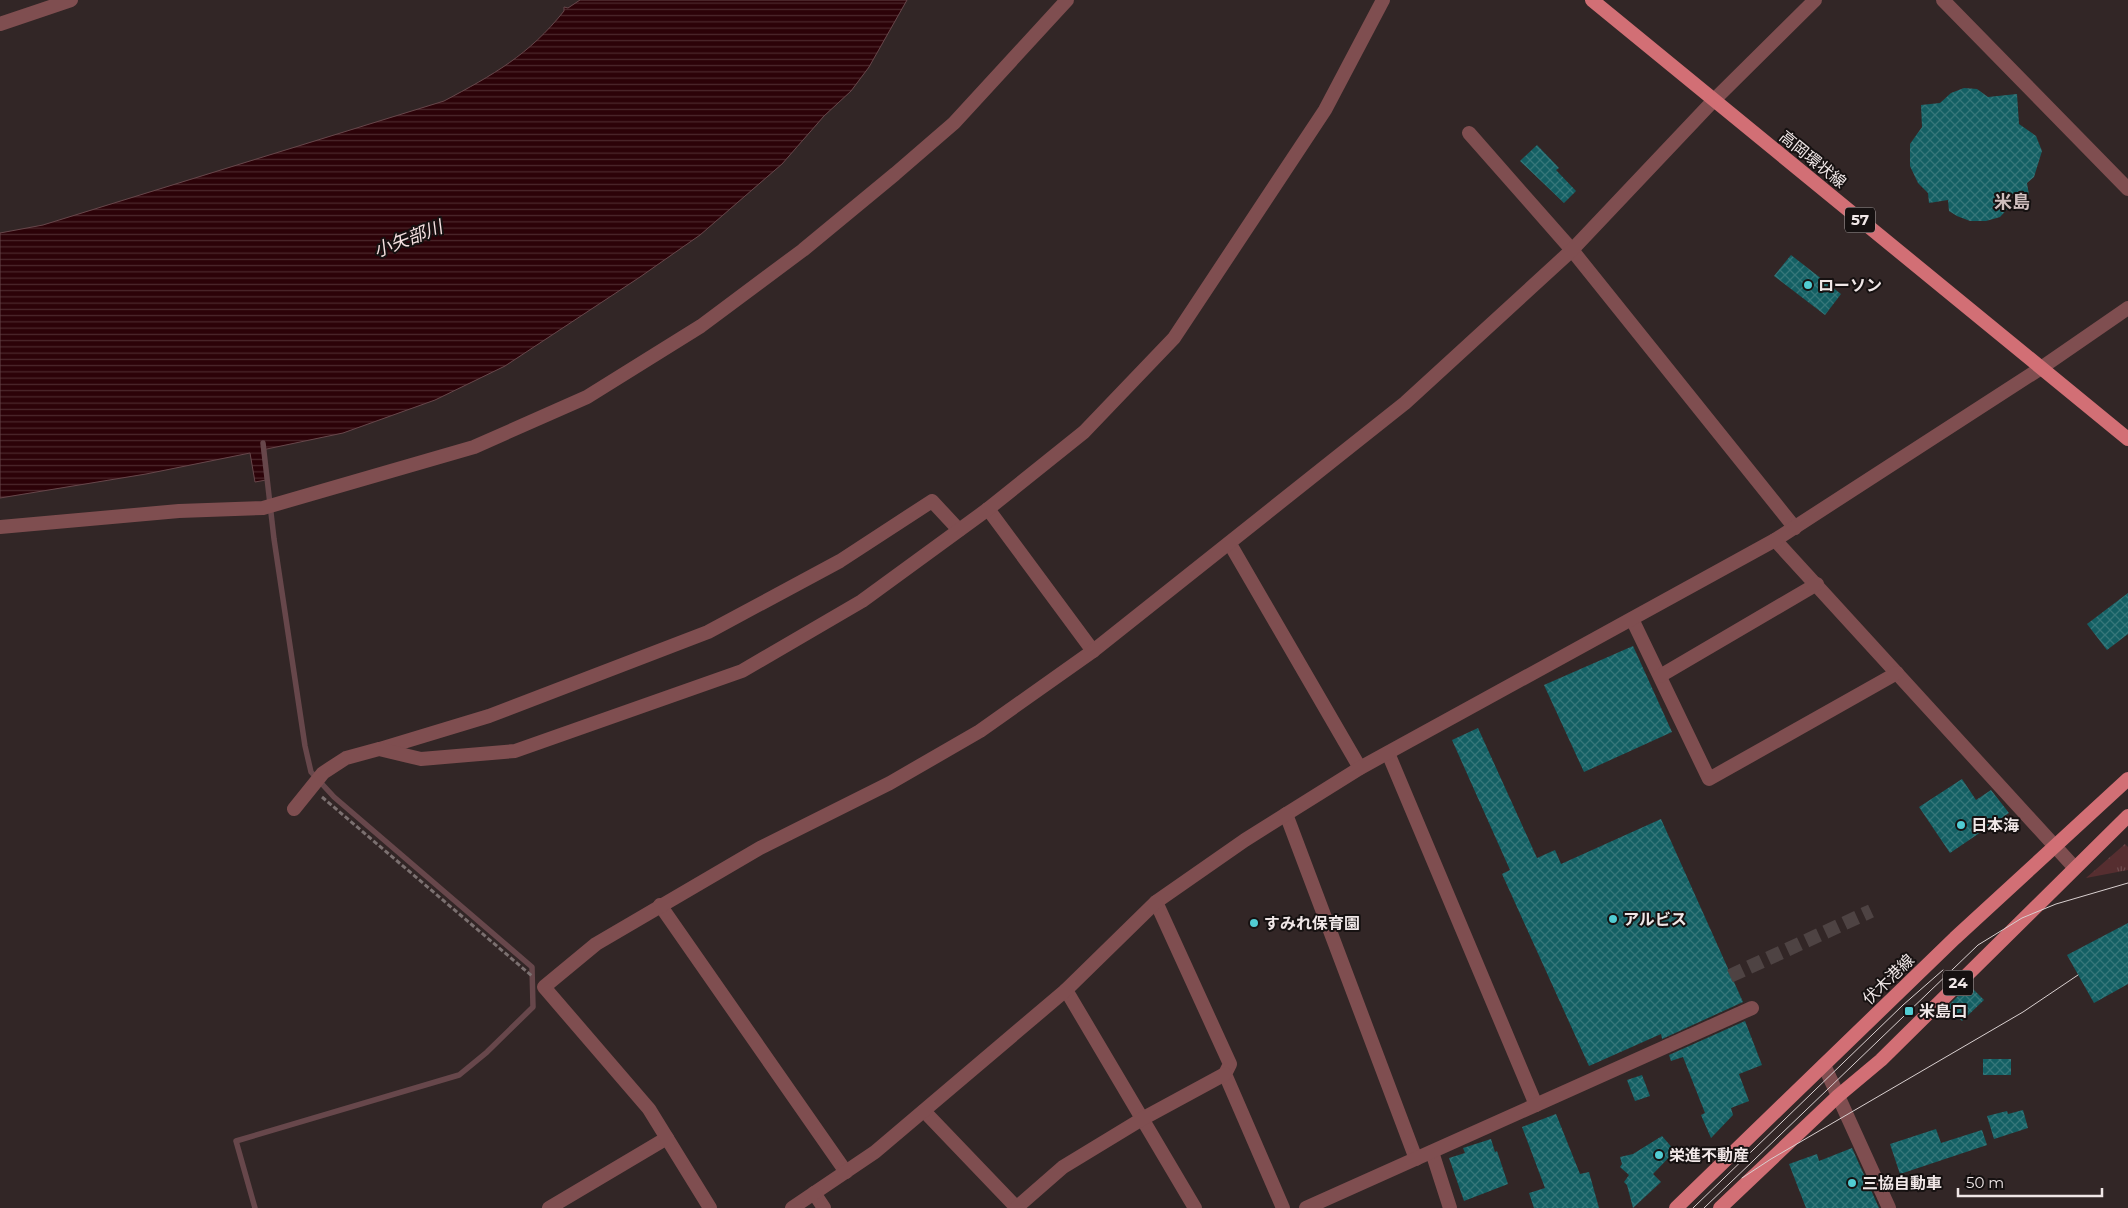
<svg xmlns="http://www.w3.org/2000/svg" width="2128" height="1208" viewBox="0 0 2128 1208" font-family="Montserrat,'Noto Sans JP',sans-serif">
<defs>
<pattern id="grass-tufts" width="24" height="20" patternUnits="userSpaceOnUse" patternTransform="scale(1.25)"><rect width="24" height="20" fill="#562e30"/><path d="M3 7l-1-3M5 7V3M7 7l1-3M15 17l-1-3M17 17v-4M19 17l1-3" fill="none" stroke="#6f4c4e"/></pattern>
<pattern id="water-rules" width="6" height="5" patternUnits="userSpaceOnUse" patternTransform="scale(1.25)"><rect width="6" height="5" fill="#2c0208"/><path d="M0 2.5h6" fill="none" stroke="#4b272c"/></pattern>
<pattern id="building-cross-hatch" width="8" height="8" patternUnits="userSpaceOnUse" patternTransform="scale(1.25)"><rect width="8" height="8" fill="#146064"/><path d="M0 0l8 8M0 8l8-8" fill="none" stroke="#36777a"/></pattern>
</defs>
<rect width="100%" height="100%" fill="#322626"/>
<path fill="url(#grass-tufts)" d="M2125 844 2128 847V870L2086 878Z"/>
<path fill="url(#water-rules)" stroke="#67474b" d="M580 0H907L869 67 851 91 824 116 782 164 700 235 640 277 505 366 435 400 343 433 262 450 266 480 255 482 250 453 146 474 0 498V233L43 225 444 101C493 75 529 55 564 11V7L568 8Z"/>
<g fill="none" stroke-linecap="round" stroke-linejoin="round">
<path stroke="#67474b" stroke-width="5.5" d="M255 1208 236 1141 459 1075 487 1052 533 1007 532 967 334 797 311 772 305 746 274 539 263 443"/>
</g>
<g fill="url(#building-cross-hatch)">
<path d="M1964 88 1977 89 1988 97 2017 94 2019 124 2036 136 2042 151 2034 177 2027 183 2029 195 2009 194 2011 205 2000 217 1986 221H1970L1957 216 1949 211 1948 200 1929 203 1928 193 1918 183 1910 166V144L1922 127 1921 105 1940 103 1951 93Z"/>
<path d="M1537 145 1559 168 1556 170 1576 191 1564 203 1520 161Z"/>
<path d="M1791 255 1841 294 1825 315 1774 276Z"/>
<path d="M2128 593V634L2107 650 2087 624Z"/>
<path d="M1633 646 1672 732 1584 772 1544 685Z"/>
<path d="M1478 728 1537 858 1555 850 1561 864 1661 819 1743 1002 1662 1039 1661 1034 1589 1066 1502 874 1510 870 1452 740Z"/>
<path d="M1962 779 1976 800 1991 790 2009 813 1950 853 1919 807Z"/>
<path d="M2128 923V984L2094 1003 2067 955Z"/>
<path d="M1969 985 1984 1000 1962 1021 1947 1007Z"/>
<path d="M1745 1021 1762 1065 1739 1074 1749 1101 1731 1108 1733 1115 1711 1138 1701 1115 1705 1113 1683 1057 1671 1061 1669 1055Z"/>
<rect x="1983" y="1059" width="28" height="16"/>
<path d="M1642 1075 1650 1096 1635 1101 1627 1080Z"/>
<path d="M2023 1110 2028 1128 1994 1139 1987 1116 2007 1111 2008 1114Z"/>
<path d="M1556 1114 1580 1174 1589 1172 1599 1208H1534L1529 1193 1545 1188 1522 1127Z"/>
<path d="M1936 1129 1941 1143 1982 1130 1987 1145 1900 1174 1890 1144Z"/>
<path d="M1662 1136 1675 1151 1653 1174 1661 1182 1633 1208 1627 1185 1624 1182 1629 1175 1620 1167 1622 1164 1620 1157 1633 1154Z"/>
<path d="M1491 1139 1495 1152 1497 1151 1508 1184 1464 1201 1449 1158 1465 1153 1463 1148Z"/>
<path d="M1852 1148 1879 1208H1806L1789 1164 1817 1154 1819 1161Z"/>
</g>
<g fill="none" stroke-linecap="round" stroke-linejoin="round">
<path stroke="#4e4343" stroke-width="14" stroke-dasharray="14 7" stroke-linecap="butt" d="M1730 976 1871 911"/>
<path stroke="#7b7070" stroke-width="3" stroke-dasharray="5 2.5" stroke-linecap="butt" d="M322 797 532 976"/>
<g stroke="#7f4e50" stroke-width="14">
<path d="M1943 0 2128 189"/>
<path d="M0 24 71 0"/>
<path d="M1469 133 1572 250 1795 528"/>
<path d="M988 509 1093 651"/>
<path d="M0 527 179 511 263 508 474 447 587 397 701 326 803 250 895 174 954 123 1067 0"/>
<path d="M1775 540 2074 867"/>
<path d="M1230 544 1360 768"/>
<path d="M1632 619 1709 779 1897 673"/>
<path d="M1660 676 1817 584"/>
<path d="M380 749 489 716 708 632 840 561 932 501 959 530"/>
<path d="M1388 753 1536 1105"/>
<path d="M294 809 323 773 346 758 379 749 421 759 515 751 742 671 862 601 988 509 1084 432 1174 338 1325 110 1383 0"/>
<path d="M1286 814 1416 1159"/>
<path d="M1156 902 1230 1064 1225 1074 1283 1208"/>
<path d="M660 905 846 1172"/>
<path d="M1066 990 1195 1208"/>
<path d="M1824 1065 1889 1208"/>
<path d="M924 1111 1017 1208"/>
<path d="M1432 1152 1450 1208"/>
<path d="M814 1193 824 1208"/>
<path d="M549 1208 667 1138"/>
<path d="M710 1208 649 1109 544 987 596 944 760 848 890 783 980 731 1093 651 1405 403 1572 250 1714 100 1815 0"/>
<path d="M792 1208 875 1152 1066 990 1156 902 1245 840 1360 768 1775 540 2041 368 2128 308"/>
<path d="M1016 1208 1063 1167 1142 1119 1225 1074"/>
<path d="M1306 1208 1752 1008"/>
</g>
<g stroke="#d26f75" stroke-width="14">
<path d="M1592 0 2128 439"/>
<path d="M1676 1208 1955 938 2128 779"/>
<path d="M1720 1208 1838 1096 1881 1060 2128 816"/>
</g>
<g stroke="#d9d0d0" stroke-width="1">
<path d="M1742 1178 1771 1159 2023 1012 2078 975"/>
<path d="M1693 1208 1903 1005 1943 970"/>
<path d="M1704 1208 1978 945 2022 918 2056 904 2128 883"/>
</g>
</g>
<g fill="#51ccd2" stroke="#161111" stroke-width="2">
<circle cx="1808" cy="285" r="5"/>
<circle cx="1961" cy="825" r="5"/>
<circle cx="1613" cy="919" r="5"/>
<circle cx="1254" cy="923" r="5"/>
<rect x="1904" y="1006" width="10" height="10" rx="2.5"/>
<circle cx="1659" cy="1155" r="5"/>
<circle cx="1852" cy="1183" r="5"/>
</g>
<g text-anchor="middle" stroke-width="4" stroke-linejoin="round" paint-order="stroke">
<g fill="#161111" stroke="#afa7a7" stroke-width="1">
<rect x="1845" y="207.5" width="30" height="25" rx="4"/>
<rect x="1943" y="970.5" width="30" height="25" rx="4"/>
</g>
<g font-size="15" font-weight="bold" fill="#f0e7e7">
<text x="1860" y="225">57</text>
<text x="1958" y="988">24</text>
</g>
<g font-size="16" fill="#f0e7e7" stroke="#161111">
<text transform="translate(1813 159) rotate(39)" y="6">高岡環状線</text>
<text transform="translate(1888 979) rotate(-44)" y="6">伏木港線</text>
</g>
<g font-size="16" font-weight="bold" fill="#f0e7e7" stroke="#161111" text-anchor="start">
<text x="1818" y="291">ローソン</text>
<text x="1971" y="831">日本海</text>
<text x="1623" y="925">アルビス</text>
<text x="1264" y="929">すみれ保育園</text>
<text x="1919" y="1017">米島口</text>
<text x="1669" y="1161">栄進不動産</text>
<text x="1862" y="1189">三協自動車</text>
</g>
<g font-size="18" font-weight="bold" fill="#cfbebe" stroke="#161111">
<text x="2012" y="208">米島</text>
</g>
<g font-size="18" font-style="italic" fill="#f4dfdf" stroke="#161111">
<text transform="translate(408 239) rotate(-21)" y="6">小矢部川</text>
</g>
</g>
<path d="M1958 1188v8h144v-8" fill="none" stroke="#f0e7e7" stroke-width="2.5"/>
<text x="1966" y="1188" font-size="15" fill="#f0e7e7" stroke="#161111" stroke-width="4" paint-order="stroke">50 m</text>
</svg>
